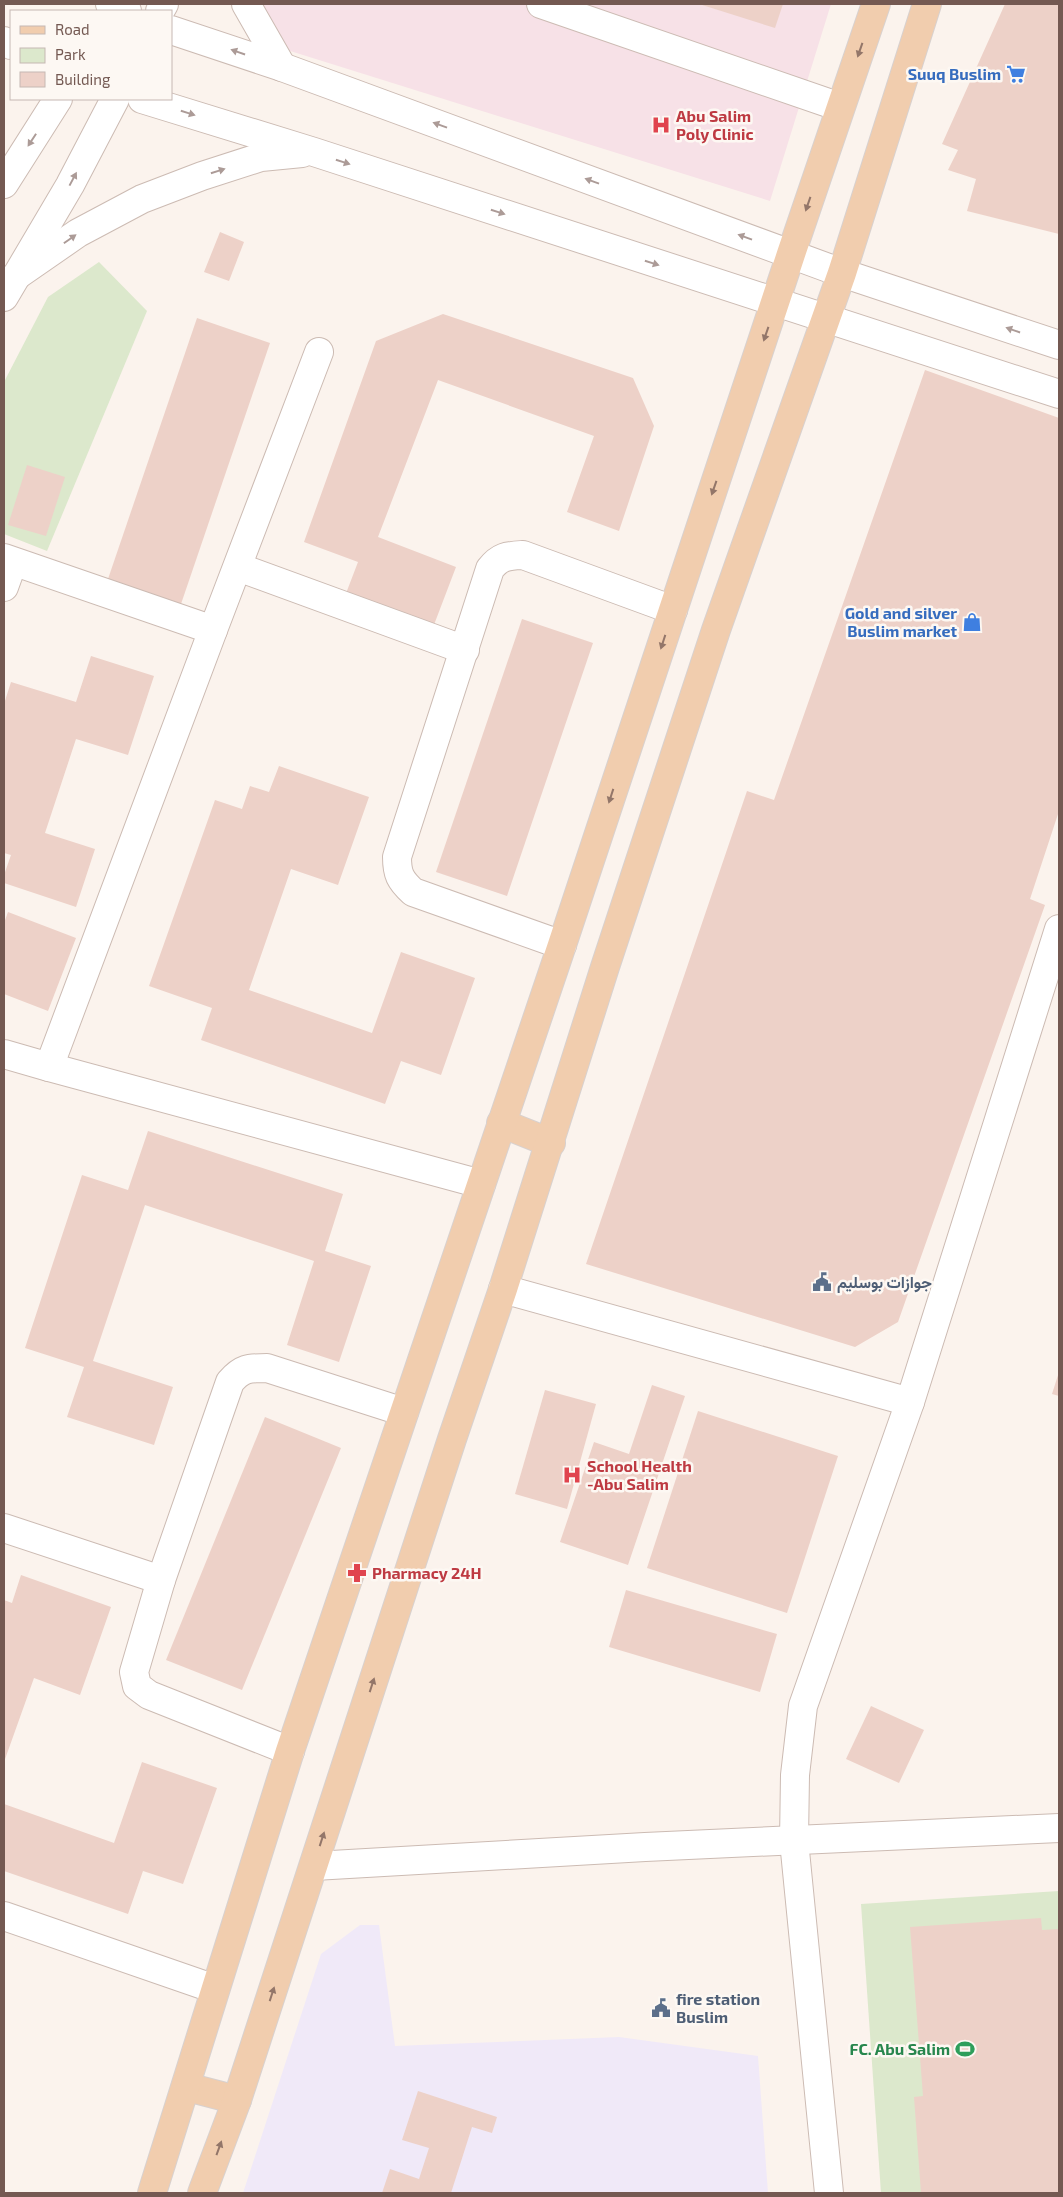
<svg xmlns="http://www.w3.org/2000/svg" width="1063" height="2197" viewBox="0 0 1063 2197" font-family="'Exo 2',Vazirmatn,sans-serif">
<rect width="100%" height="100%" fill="#fbf3ed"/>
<path fill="#f0e9f8" d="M360 1925H379L395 2046 619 2037 758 2056 768 2193H243L321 1954Z"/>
<path fill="#f7e1e7" d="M245 4H831L770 201 287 50Z"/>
<g fill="#dce8cc">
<path d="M99 262 147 311 47 551 4 534V382L48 297Z"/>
<path d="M1059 1891V2193H881L861 1904Z"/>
</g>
<g fill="#edd1c8">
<path d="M699 4H783L775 28Z"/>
<path d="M1005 4H1059V234L967 211 976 179 948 170 958 150 942 144Z"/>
<path d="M220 232 244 242 229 281 204 272Z"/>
<path d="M443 314 633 378 654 426 619 531 567 512 594 436 438 380 378 537 456 567 432 630 345 596 358 562 304 542 376 341Z"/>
<path d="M197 318 270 343 181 604 108 579Z"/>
<path d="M925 370 1059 418V811L1030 899 1045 905 898 1322 855 1347 586 1264 747 791 774 800Z"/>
<path d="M27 465 65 477 46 536 8 525Z"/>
<path d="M522 619 593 643 507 896 436 872Z"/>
<path d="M91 656 154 676 128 755 76 739 45 833 95 849 76 907 4 883V875L11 855 4 853V704L11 682 76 702Z"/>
<path d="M279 766 369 797 338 885 291 869 249 990 372 1033 401 952 475 978 441 1075 401 1061 385 1104 201 1040 212 1008 149 986 215 800 242 809 250 786 269 792Z"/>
<path d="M8 912 76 938 48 1011 4 994V923Z"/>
<path d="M148 1131 343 1194 325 1251 371 1266 339 1362 287 1345 314 1261 145 1205 93 1361 173 1387 154 1445 67 1417 84 1367 25 1348 82 1175 128 1190Z"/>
<path d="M1059 1372V1396L1052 1394Z"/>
<path d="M652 1385 685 1396 628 1565 560 1542 594 1442 629 1454Z"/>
<path d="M545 1390 596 1404 567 1509 515 1494Z"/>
<path d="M698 1411 838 1456 787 1613 647 1568Z"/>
<path d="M265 1417 341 1448 242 1690 166 1660Z"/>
<path d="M21 1575 111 1607 80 1695 34 1678 4 1762V1600L12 1603Z"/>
<path d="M626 1590 777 1634 760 1692 609 1647Z"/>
<path d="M871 1706 924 1730 899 1783 846 1759Z"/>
<path d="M142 1762 217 1788 183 1884 143 1871 128 1914 4 1871V1804L114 1843Z"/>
<path d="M1041 1918 1042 1930 1059 1929V2193H921L914 2097 923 2096 910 1927Z"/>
<path d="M418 2091 497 2117 492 2133 472 2127 451 2193H382L390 2169 419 2179 429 2148 402 2140Z"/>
</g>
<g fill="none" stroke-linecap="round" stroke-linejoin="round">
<g stroke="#ccbbb3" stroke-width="30">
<g id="minor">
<path d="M110 4 127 11"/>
<path d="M246 4 282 67"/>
<path d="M541 4 840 107"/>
<path d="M160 11 164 4"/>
<path d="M171 30 282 67 842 273 1059 345"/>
<path d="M4 41 11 45"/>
<path d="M142 99 314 152 1059 394"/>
<path d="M4 184 58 99"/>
<path d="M16 276 78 233 142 199 202 176 261 157 302 153"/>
<path d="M4 297 70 185 115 99"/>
<path d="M4 558 213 630 319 352"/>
<path d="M238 567 465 650"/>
<path d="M4 587 13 562"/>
<path d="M562 945 413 892C400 880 397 874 397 857L490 569C500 556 507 556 523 555L673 610"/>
<path d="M4 1054 49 1067 213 630"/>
<path d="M49 1067 481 1184"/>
<path d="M503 1289 910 1402"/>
<path d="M4 1528 161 1580"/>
<path d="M290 1751 149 1695 137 1686 134 1672 161 1580 230 1382C242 1368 248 1368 267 1368L404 1412"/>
<path d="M314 1866 645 1847 1059 1828"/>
<path d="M4 1916 215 1989"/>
<path d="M829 2193 794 1841 795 1775 803 1706 910 1402 1059 929"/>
</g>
</g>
<g stroke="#d8d1cf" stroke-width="30">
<g id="major">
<path d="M501 1123 551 1143"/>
<path d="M187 2087 237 2100"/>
<path d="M152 2193 290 1751 562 945 791 254 876 4"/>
<path d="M202 2193 237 2100 452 1439 503 1289 605 967 716 630 842 273 927 4"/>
</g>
</g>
<use href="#minor" stroke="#fff" stroke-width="28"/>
<use href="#major" stroke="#f1cdae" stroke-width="28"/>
</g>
<defs><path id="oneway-solid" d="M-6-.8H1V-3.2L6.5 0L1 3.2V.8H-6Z" transform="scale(1.25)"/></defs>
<g fill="#937669">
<use href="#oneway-solid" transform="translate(860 50) rotate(109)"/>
<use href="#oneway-solid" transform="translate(808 204) rotate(109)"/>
<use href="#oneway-solid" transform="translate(766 334) rotate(109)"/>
<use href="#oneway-solid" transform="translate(714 488) rotate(109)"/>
<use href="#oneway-solid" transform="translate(663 642) rotate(108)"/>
<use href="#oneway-solid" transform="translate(611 796) rotate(108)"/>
<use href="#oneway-solid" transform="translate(372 1685) rotate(-72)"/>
<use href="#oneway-solid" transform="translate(322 1839) rotate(-72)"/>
<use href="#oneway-solid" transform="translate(272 1994) rotate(-72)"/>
<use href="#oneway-solid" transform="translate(219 2148) rotate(-70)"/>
</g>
<g fill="#ac9b97">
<use href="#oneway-solid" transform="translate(238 52) rotate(-161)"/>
<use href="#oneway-solid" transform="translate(188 113) rotate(17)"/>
<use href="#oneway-solid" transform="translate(440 125) rotate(-160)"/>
<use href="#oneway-solid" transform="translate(32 140) rotate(123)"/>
<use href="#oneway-solid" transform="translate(343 162) rotate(18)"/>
<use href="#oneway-solid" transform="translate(218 171) rotate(-18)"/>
<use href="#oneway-solid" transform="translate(73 179) rotate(-62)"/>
<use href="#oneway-solid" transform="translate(592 181) rotate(-160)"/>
<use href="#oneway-solid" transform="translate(498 212) rotate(18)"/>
<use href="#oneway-solid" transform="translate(745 237) rotate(-160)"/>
<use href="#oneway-solid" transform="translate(70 239) rotate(-35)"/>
<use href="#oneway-solid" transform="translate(652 263) rotate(18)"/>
<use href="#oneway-solid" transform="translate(1013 330) rotate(-161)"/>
</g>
<defs>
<g id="supermarket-bare" transform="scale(1.5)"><path d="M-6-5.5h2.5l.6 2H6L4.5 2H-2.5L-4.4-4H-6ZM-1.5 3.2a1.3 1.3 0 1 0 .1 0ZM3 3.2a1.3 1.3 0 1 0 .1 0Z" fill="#3f7fe0" stroke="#fdf8f3" stroke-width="2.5" paint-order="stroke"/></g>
<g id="hospital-bare" transform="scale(1.5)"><path d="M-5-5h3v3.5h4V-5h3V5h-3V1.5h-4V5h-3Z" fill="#e0444e" stroke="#fdf8f3" stroke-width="2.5" paint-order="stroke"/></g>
<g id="shop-bare" transform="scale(1.5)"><path d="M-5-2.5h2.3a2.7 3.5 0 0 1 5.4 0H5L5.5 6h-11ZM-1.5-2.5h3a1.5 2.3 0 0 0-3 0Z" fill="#3f7fe0" stroke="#fdf8f3" stroke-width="2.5" paint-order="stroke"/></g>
<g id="civic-bare" transform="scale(1.5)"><path d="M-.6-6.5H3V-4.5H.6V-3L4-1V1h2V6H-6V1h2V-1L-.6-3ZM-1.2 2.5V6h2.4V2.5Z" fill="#5c6f8a" stroke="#fdf8f3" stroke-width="2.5" paint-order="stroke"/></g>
<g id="pharmacy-bare" transform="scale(1.5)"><path d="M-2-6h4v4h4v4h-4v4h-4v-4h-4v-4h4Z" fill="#e0444e" stroke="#fdf8f3" stroke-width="2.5" paint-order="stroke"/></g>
<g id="stadium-bare" transform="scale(1.5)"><path d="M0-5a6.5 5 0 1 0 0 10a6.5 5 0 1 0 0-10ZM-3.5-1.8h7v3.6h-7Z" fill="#2e9e5b" stroke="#fdf8f3" stroke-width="2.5" paint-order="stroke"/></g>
</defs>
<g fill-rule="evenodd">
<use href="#supermarket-bare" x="1016" y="74"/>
<use href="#hospital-bare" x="661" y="125"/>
<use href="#shop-bare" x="972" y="622"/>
<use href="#civic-bare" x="822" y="1282"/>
<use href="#hospital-bare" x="572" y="1475"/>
<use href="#pharmacy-bare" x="357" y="1573"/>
<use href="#civic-bare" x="661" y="2008"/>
<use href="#stadium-bare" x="965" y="2049"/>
</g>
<g text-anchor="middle" stroke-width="5" stroke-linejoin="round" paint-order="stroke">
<g font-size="16" font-weight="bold" fill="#366cbe" stroke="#fdf8f3" text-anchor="end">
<text x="1001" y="80">Suuq Buslim</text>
<text x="957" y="619">Gold and silver<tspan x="957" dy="18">Buslim market</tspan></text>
</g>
<g font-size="16" font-weight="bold" fill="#be3a42" stroke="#fdf8f3" text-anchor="start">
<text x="676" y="122">Abu Salim<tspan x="676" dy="18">Poly Clinic</tspan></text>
<text x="587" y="1472">School Health<tspan x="587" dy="18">-Abu Salim</tspan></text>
<text x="372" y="1579">Pharmacy 24H</text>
</g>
<g font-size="16" font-weight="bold" fill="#4e5e75" stroke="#fdf8f3" text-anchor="start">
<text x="837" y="1288">جوازات بوسليم</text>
<text x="676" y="2005">fire station<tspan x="676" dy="18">Buslim</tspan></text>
</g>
<g font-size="16" font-weight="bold" fill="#27864d" stroke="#fdf8f3" text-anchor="end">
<text x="950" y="2055">FC. Abu Salim</text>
</g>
</g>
<rect width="1063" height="2197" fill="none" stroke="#745952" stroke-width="10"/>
<rect x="10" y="10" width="162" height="90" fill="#fdf8f3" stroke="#c6b8b3"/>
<rect x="20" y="26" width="25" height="8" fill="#f1cdae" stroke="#c6b8b3"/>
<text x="55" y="35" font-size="15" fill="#745952">Road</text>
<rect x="20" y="48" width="25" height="15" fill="#dce8cc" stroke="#c6b8b3"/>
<text x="55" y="60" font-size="15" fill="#745952">Park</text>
<rect x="20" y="72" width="25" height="15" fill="#edd1c8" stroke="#c6b8b3"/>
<text x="55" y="85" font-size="15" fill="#745952">Building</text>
</svg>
